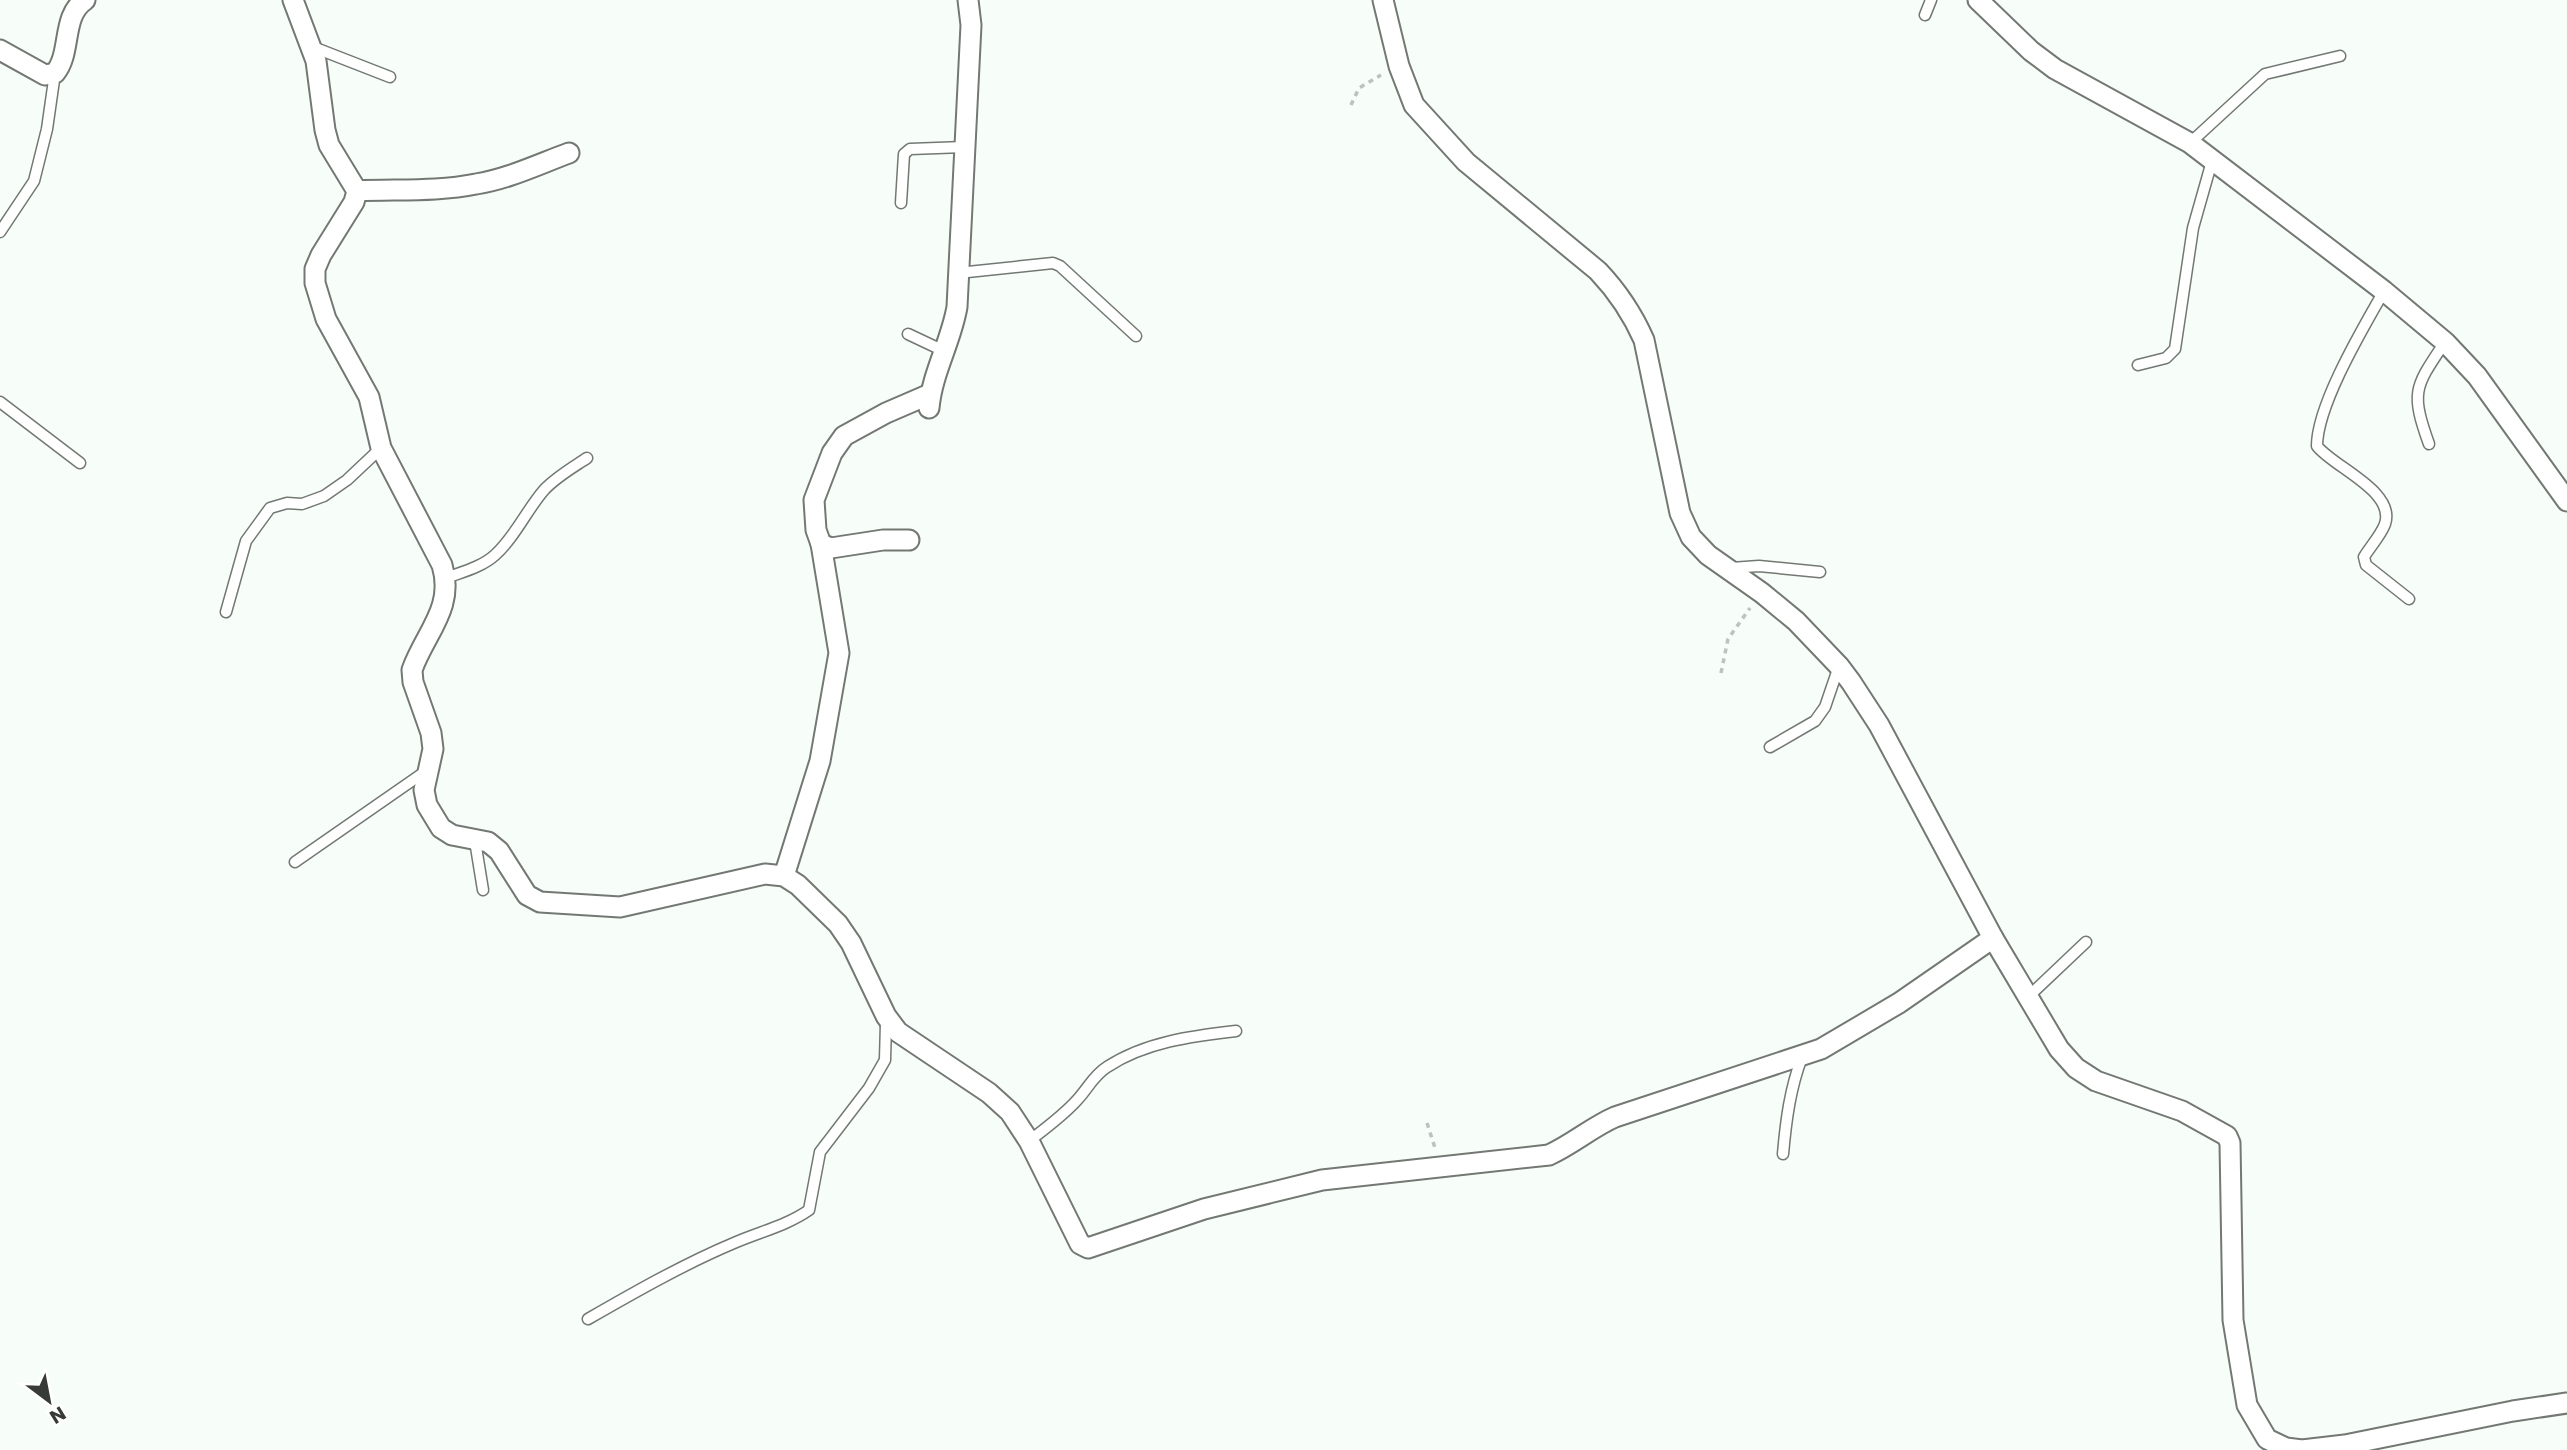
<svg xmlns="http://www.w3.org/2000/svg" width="2567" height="1450" viewBox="0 0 2567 1450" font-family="Poppins,sans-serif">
<rect width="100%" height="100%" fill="#f7fdf8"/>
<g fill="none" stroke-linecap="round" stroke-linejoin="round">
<g stroke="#737873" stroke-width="13">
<g id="service">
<path d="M1925 15 1931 0"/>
<path d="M313 47 390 77"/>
<path d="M2190 143 2265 74 2340 56"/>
<path d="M901 203 904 154 910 149 964 147"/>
<path d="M0 232 34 181 47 129 55 73"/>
<path d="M958 273 1053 263 1060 266 1136 336"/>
<path d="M2384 291C2363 328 2317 405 2317 446 2333 467 2396 491 2385 524 2381 535 2370 547 2364 557L2366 565 2409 599"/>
<path d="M908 334 944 351"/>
<path d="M2138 365 2166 358 2175 349 2193 228 2212 161"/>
<path d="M0 402 80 463"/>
<path d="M2429 444C2410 391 2415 387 2445 342"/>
<path d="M1731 568 1759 566 1820 572"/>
<path d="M446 578C462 572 482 567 495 555 515 537 526 511 544 490 556 477 572 468 587 458"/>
<path d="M226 612 246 541 270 508 287 503 302 504 324 496 347 480 381 448"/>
<path d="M1770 747 1815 721 1825 707 1839 666"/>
<path d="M475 841 483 890"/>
<path d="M295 862 426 771"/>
<path d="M2028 997 2086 942"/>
<path d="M1029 1141C1046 1128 1064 1115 1078 1099 1088 1088 1094 1075 1107 1067 1145 1042 1192 1036 1236 1031"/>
<path d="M1783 1154C1786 1120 1790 1089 1802 1057"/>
<path d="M588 1319C635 1292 684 1264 734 1243 759 1232 786 1226 809 1210L820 1152 869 1088 885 1060 886 1023"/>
</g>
</g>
<g stroke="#737873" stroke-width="23">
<g id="minor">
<path d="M293 0 316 61 325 130 329 145 357 191 354 202 321 255 315 269V283L326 319 369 397 381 448 442 565C455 608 425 633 412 670L413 682 431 733 433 749 424 790 427 805 441 828 452 835 488 842 499 851 527 895 540 902 620 907 765 874 784 876 798 885 838 924 851 943 886 1016 898 1032 989 1093 1010 1112 1029 1141 1080 1244 1088 1248 1204 1209 1322 1180 1549 1155C1573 1144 1592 1127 1615 1117L1821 1049 1899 1003 1993 938"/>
<path d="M1383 0 1399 66 1414 105 1466 162 1598 271C1618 292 1632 313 1644 340L1680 513 1691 537 1708 555 1762 593 1796 621 1839 666 1851 682 1879 725 1993 938 2059 1049 2076 1068 2096 1081 2182 1111 2227 1136 2230 1143 2233 1320 2247 1405 2267 1439 2286 1448 2302 1450 2345 1445 2513 1411 2567 1403"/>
<path d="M1978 0 2031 51 2055 69 2190 143 2384 291 2445 342 2477 376 2567 501"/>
<path d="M0 50 45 75 55 73C72 53 61 16 85 0"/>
<path d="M357 191C396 189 437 192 476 184 508 179 539 164 569 153"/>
<path d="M929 408C932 373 951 342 957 307L971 25 968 0"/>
<path d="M909 540H883L831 548 821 544 816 530 814 500 832 453 844 436 886 413 930 394"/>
<path d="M784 876 820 761 839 653 821 544"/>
</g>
</g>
<g stroke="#bcc2bd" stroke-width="3.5" stroke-dasharray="5 5" stroke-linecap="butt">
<path d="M1351 105 1359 88 1381 75"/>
<path d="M1721 673 1728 639 1750 608"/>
<path d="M1427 1123 1435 1148"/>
</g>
<use href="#service" stroke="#fff" stroke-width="10"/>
<use href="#minor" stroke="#fff" stroke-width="19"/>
</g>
<g transform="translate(49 1401) rotate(148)" stroke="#ffffff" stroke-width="5" paint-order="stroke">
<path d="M0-5L12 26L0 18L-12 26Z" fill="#373a37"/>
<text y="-10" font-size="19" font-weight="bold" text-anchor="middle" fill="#373a37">N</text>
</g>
</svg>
